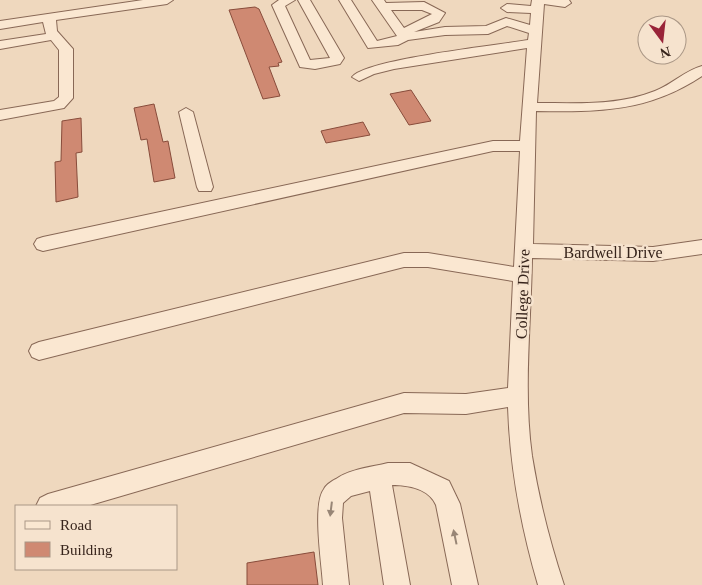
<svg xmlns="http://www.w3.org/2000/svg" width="702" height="585" viewBox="0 0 702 585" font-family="Georgia,serif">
<rect width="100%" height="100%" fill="#efd8be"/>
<g fill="#cf8972" stroke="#884c3b">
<path d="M255 7 259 9 282 62 278 63 279 66 269 67 280 96 263 99 229 10Z"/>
<path d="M411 90 431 121 409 125 390 94Z"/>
<path d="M154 104 163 142 168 141 175 178 154 182 147 139 141 140 134 108Z"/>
<path d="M81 118 82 152 76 153 78 197 56 202 55 162 61 161 62 121Z"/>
<path d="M363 122 370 135 326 143 321 131Z"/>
<path d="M314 552 318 585H247V563Z"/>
</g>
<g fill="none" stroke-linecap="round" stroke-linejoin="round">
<g stroke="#886856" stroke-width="2">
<g id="minor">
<path d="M143 0H173L167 4 56 20 57 31 73 49V98L64 108 0 120V110L54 101 59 97V50L51 40 0 49V41L46 34 43 22 0 29V21Z"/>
<path d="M279 0H295L285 6 310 60 330 58 298 0H310L344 58 340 64 315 69 300 67 272 5Z"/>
<path d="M339 0H351L377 41 397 36 372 0H384L386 3 424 2 445 13 439 22 414 32 445 27 486 26 506 18 530 25 531 13 507 12 501 8 507 4 531 6 532 0H569L571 3 565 7 544 4 537 103C576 103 618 106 655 91 671 85 686 70 702 66V76C648 112 599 112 536 111L533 244 653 247 702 240V254L653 261 532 258C531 323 523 391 532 456 539 499 550 543 564 585H538C521 527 510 468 508 407L466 414 404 413 87 506H36L40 498 48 494 404 393 466 394 508 388 513 281 428 267H404L39 360 32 357 29 351 32 345 39 342 404 253H428L514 267 520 151H493L43 251 37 249 34 244 37 239 43 237 493 141H520L527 48 394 69 374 74 359 81 352 77C366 59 499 45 528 40L529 33 507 26 488 34 445 35 408 40 398 45 368 48ZM391 10H422L432 14 404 28Z"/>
<path d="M186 108 193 112 213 187 211 191H199L197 187 179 112Z"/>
<path d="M388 463H410L449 481 460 504 478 585H452L436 505C429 489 409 485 392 485L410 585H384L370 491 351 496 343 503 342 518 349 585H323C322 565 312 504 324 489 326 485 332 481 336 479 350 469 372 467 388 463Z"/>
</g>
</g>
<use href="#minor" fill="#fae7d1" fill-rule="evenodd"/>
</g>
<defs><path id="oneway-solid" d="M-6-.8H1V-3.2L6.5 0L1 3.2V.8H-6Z" transform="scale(1.25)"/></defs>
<g fill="#988676">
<use href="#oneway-solid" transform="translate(331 509) rotate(97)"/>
<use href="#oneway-solid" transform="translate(455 537) rotate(-102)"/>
</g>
<g text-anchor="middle" stroke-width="5" stroke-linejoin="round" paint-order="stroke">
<g font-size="16" fill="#37241b" stroke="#f6e3ce">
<text x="613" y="258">Bardwell Drive</text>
<text transform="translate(522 294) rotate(-88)" y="6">College Drive</text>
</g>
</g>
<rect x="15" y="505" width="162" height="65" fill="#f6e3ce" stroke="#aa9786"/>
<rect x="25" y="521" width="25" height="8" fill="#fae7d1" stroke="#aa9786"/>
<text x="60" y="530" font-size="15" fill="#37241b">Road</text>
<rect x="25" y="542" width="25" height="15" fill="#cf8972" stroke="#aa9786"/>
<text x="60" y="555" font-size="15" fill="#37241b">Building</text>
<g transform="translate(662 40) rotate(165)"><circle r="24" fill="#f6e3ce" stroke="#aa9786"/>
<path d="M0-4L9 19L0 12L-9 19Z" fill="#992439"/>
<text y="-8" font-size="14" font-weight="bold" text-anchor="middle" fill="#37241b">N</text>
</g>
</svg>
